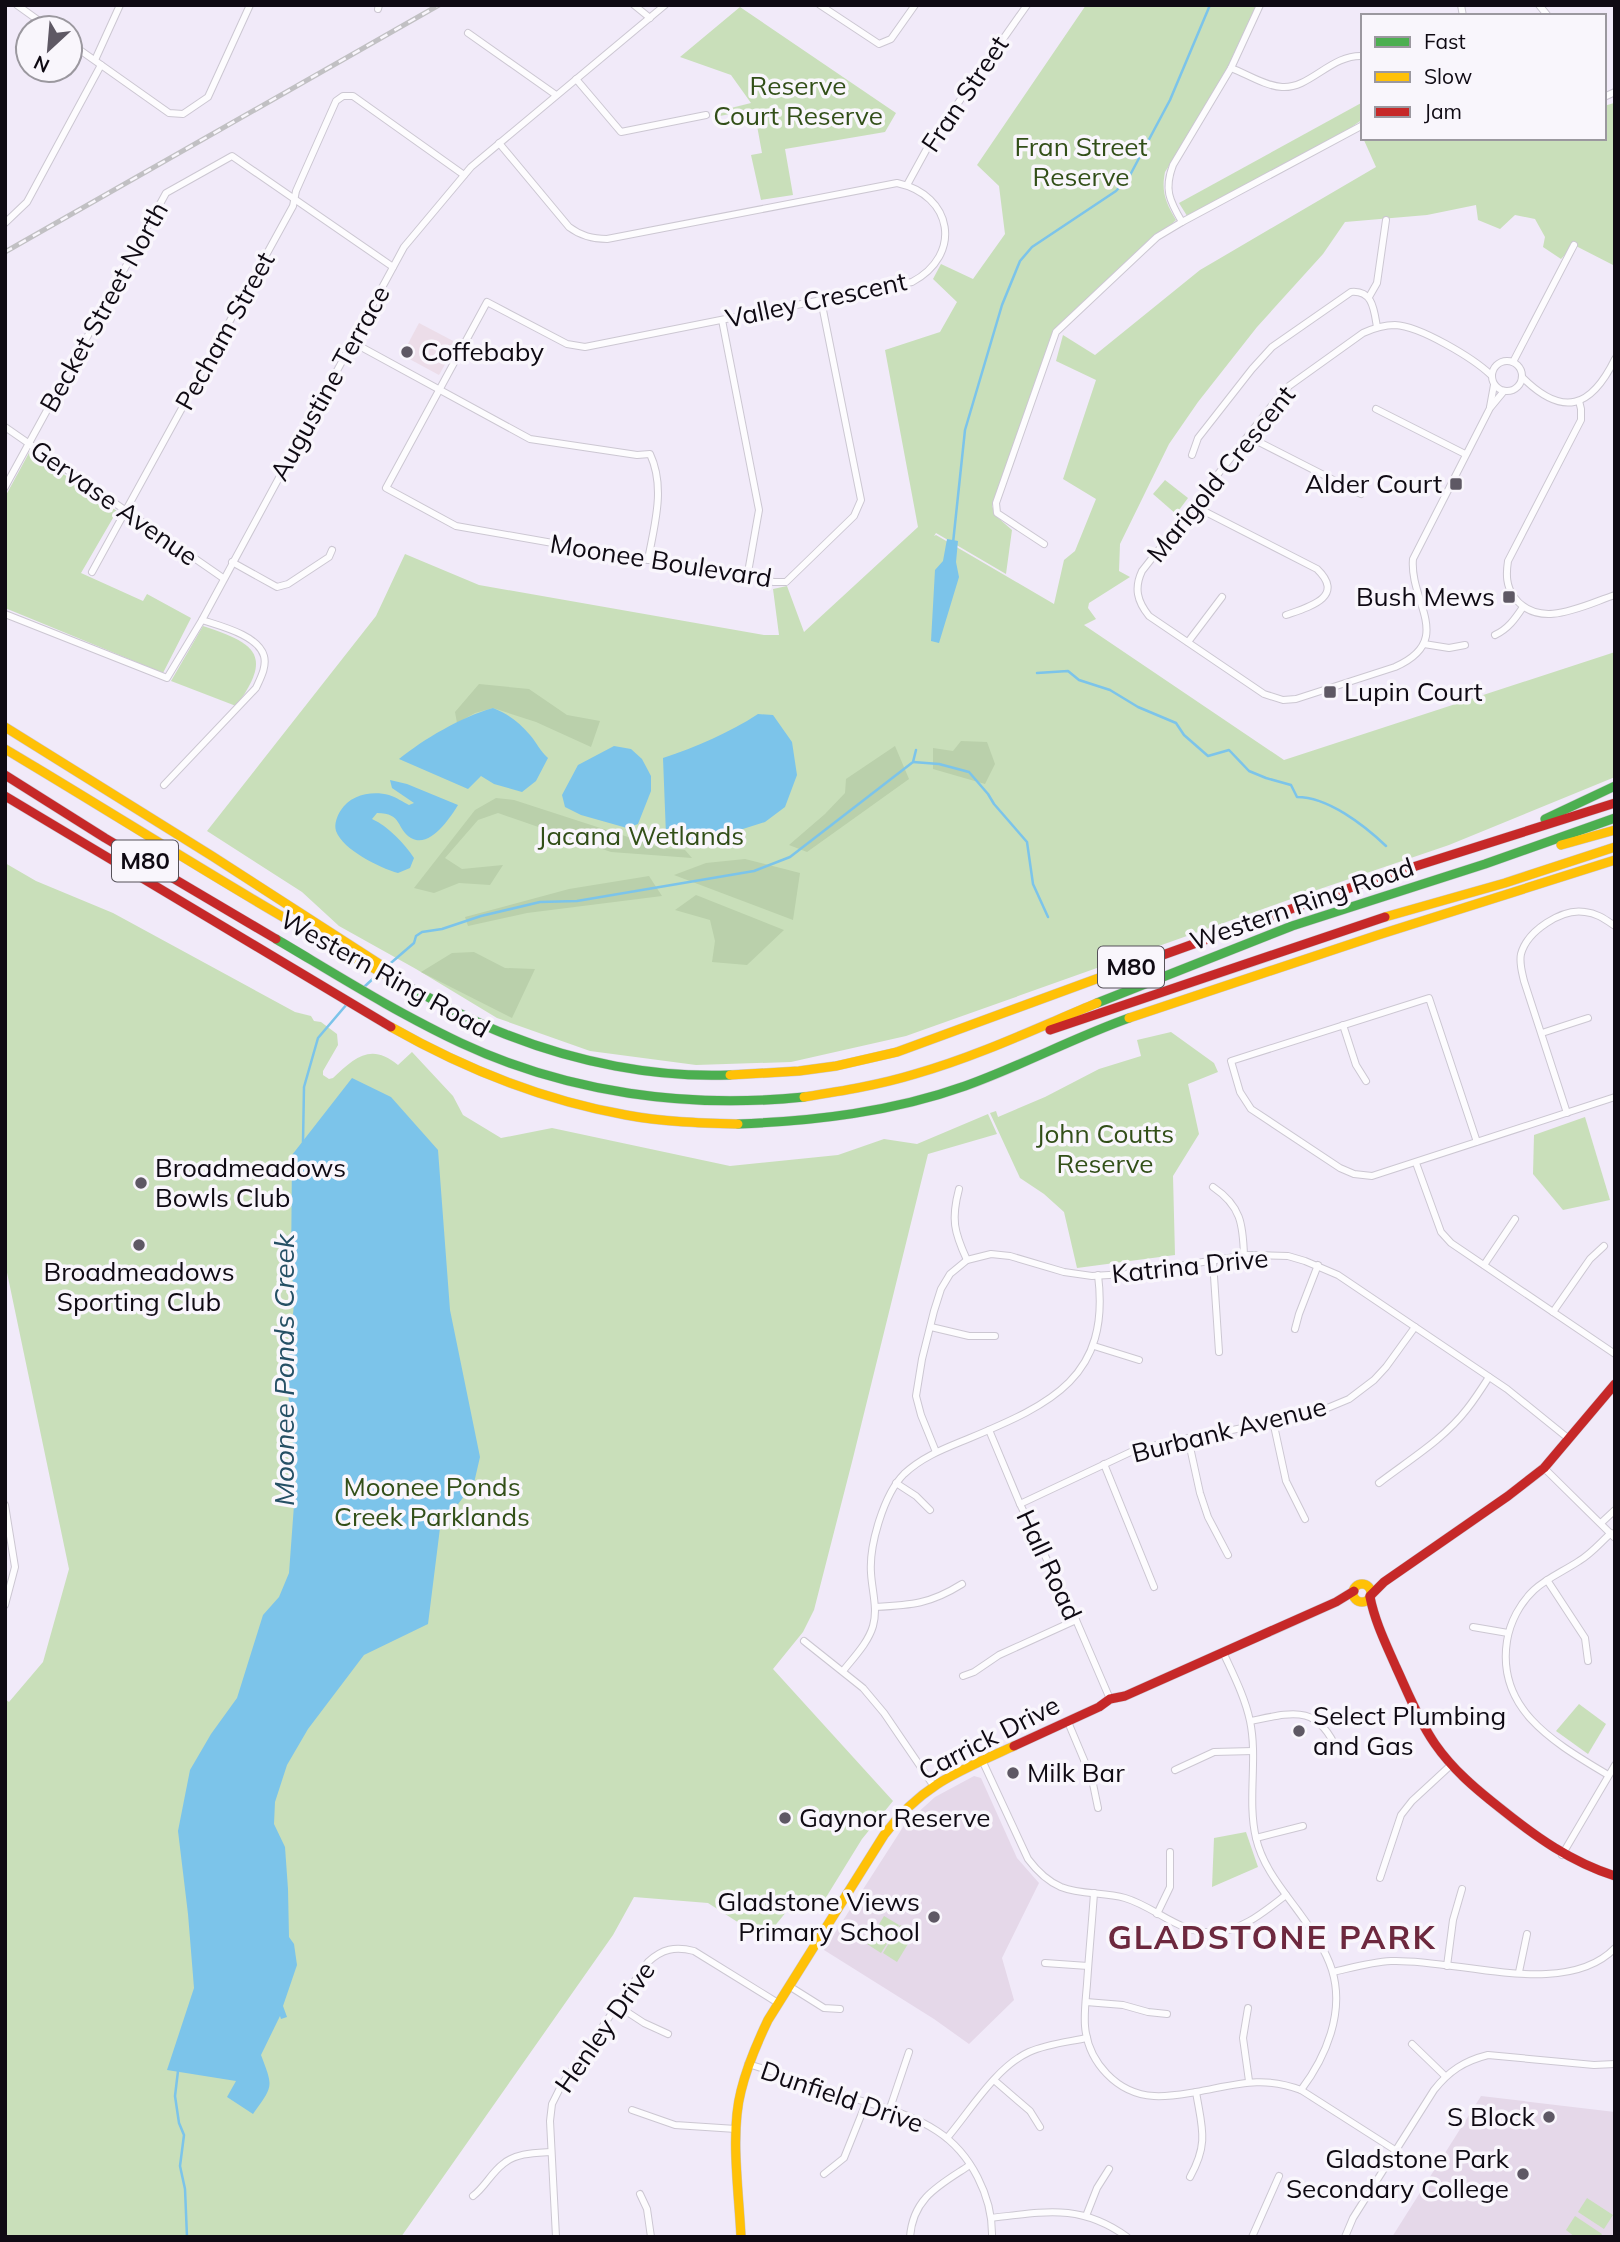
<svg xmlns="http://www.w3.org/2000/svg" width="1620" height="2242" viewBox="0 0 1620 2242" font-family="Mulish,sans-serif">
<rect width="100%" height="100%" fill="#f1eaf9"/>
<path fill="#ecdde9" d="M419 323 457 343 439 375 402 355Z"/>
<g fill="#e5d8e9">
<path d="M974 1776 981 1778 1017 1858 1039 1883 1002 1958 1014 2000 969 2044 934 2019 824 1950 905 1824 935 1797Z"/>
<path d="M1481 2096 1615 2112V2237H1392Z"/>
</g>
<g fill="#c9dfba">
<path d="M1086 5H1257L1226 76 1165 172C1161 192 1166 203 1176 220L1058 330 992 506 996 516 1012 530 1006 574 936 533 934 536 936 535 1054 604 1064 560 1075 551 1096 499 1063 479 1096 380 1056 361 1063 335 1095 355 1200 270 1376 167 1363 138H1604V106L1614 103 1615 266 1574 245 1561 259 1543 247 1545 237 1535 219 1515 215 1500 229 1478 220 1476 205 1427 215 1345 222 1323 254 1257 327 1198 402 1169 444 1120 544 1119 571 1130 577 1089 603 1088 608 1096 619 1084 625 1284 760 1615 652V777L1449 845 1308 893 906 1036 791 1062 696 1065 590 1051 497 1018 416 969 339 926 302 892 207 831 376 616 405 554 479 585 764 635H779L773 589 787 586 804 632 918 527 885 350 940 332 957 302 933 279 941 264 973 279 1005 234 999 186 977 165Z"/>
<path d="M740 7 896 113 885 132 785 149 793 195 761 200 751 155 762 153 754 109 720 116 719 111 751 103 731 75 680 57Z"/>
<path d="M1363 102V119L1329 143 1189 219 1179 203Z"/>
<path d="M30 451 117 511 81 573 143 601 147 594 191 618 163 673 5 608V497Z"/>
<path d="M1165 480 1188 498 1176 514 1153 494Z"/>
<path d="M203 626C255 643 274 655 236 706L171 681Z"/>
<path d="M5 863 36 881 113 913 295 1012 311 1016 314 1021 321 1022 337 1034 338 1045 323 1071V1075L329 1079 333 1078C354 1058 371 1042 398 1065L412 1052 453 1096 463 1115 501 1138 552 1128 730 1166 838 1155 884 1139 917 1144 988 1114 997 1134 928 1154 853 1458 814 1610 803 1632 773 1669 893 1801 862 1839 825 1899 787 1911 764 1939 708 1903 634 1897 613 1935 401 2237H5V1699L9 1702 43 1662 69 1569 5 1263Z"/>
<path d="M1171 1032 1214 1063 1218 1072 1188 1084 1199 1134 1173 1176 1175 1255 1077 1268 1064 1212 1044 1194 1020 1178 990 1113 996 1111 998 1117 1045 1097 1099 1069 1141 1056 1137 1040Z"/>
<path d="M1585 1117 1610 1200 1563 1210 1533 1174 1534 1135Z"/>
<path d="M1579 1704 1606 1724 1588 1754 1556 1731Z"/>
<path d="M1246 1832 1258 1867 1212 1887 1214 1838Z"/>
<path d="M884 1916 899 1925 881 1953 867 1944Z"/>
<path d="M900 1925 914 1934 897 1962 883 1953Z"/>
<path d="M1587 2198 1613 2215 1604 2229 1578 2212Z"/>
<path d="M1575 2216 1602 2234 1600 2237H1575L1566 2230Z"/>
</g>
<g fill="#bad0ab">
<path d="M479 684 529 689 567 715 600 721 591 747 536 722 493 708 475 713 457 723 455 712Z"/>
<path d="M961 741 987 742 995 764 985 784 933 769V748L953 751Z"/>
<path d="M895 746 909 779 807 852 789 845 825 814 845 793 846 779Z"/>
<path d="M496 798 514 800 662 848 685 850 692 858 611 852 498 813 478 820 445 858 462 869 503 865 490 885 459 883 434 893 414 888 475 810Z"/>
<path d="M745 859 800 873 793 920 674 875 706 863Z"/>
<path d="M649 876 662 896 527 913 468 926 465 917 569 889Z"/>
<path d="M696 895 784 930 747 965 712 962 715 941 710 920 675 910Z"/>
<path d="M474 952 505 968 535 969 512 1018 421 972 452 953Z"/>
</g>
<g fill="#7cc4ea">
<path d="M947 539 958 541 956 562 959 577 939 643 931 641 935 570 943 561Z"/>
<path d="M493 708C508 714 519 722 530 735 537 743 540 751 548 758L536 781 522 792 494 784 481 776 468 789 399 759C424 739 461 717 493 708Z"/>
<path d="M758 714 773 715 792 742 797 775 785 807 765 822 699 843 666 835 663 758C696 747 729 733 758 714Z"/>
<path d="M614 746 631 749 642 759 651 776V791L638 824 627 828 581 815 565 807 562 795 578 765Z"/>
<path d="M390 780 407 784 458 805C450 818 430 849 411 838 396 829 403 813 377 813L372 819C389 827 404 843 414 858L410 868 398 873C380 868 343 850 336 831 334 824 337 816 341 810 350 795 372 790 389 795 396 797 403 802 409 805L414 803 392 788Z"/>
<path d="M352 1078 391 1097 438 1150 450 1310 480 1457 474 1483 440 1528 428 1624 364 1655 308 1729 287 1765 275 1802 274 1824 285 1847 288 1889 289 1937 294 1944 297 1965 283 2006 287 2017 281 2019 280 2016 261 2055C273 2087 274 2085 253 2114L227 2097 236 2081 167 2070 194 1988 188 1914 178 1831 190 1770 211 1734 237 1698 263 1615 279 1597 289 1573 296 1478 287 1381 295 1292 291 1273 292 1155Z"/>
</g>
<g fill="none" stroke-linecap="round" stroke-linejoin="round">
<g stroke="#7cc4ea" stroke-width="2.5">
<path d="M953 543 965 430 1002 305 1020 261 1032 247 1116 191 1129 177 1170 100 1210 5"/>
<path d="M1037 673 1068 671 1079 680 1110 690 1138 707 1176 723 1184 735 1208 756 1229 750 1249 771 1266 778 1291 785 1297 797C1328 797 1364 825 1386 846"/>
<path d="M913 762 939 764 969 772 988 794 994 804 1027 842 1033 884 1048 917"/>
<path d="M385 968 414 943 416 936 422 932 442 929 481 916 540 902 577 901 754 871 790 857 913 762 916 750"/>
<path d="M364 987 377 975"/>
<path d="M303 1142 304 1087 318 1038 347 1004"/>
<path d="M178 2071 175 2096 179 2123 184 2135 180 2166 185 2189 187 2237"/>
</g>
<g stroke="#ccc7d2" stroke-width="8">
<g id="street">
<path d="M17 5 49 28"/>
<path d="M634 5 650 18"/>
<path d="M820 5 879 44 891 39 915 5"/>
<path d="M1461 5 1463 16"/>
<path d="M1539 5 1548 16"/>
<path d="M378 9 379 5"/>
<path d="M468 33 556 95"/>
<path d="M70 43 169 113 183 114 208 97 250 5"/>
<path d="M95 60 120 5"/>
<path d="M1231 68C1247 74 1265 86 1282 87 1310 89 1331 54 1363 56"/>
<path d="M576 79 621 132 706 115"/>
<path d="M1604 97 1615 92"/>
<path d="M499 143 569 227C581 236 592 239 607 239L897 183C953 195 963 255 912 282L585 347 567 344 487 302 386 488 456 526 774 582H786L854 516 861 500 821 300"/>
<path d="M907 185 930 143 1027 5"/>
<path d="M1182 222C1169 200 1164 189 1173 165L1231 68 1260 5"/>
<path d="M5 223 27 202 101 65"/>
<path d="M1369 297 1377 283 1386 220"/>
<path d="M722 320 759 510 747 578"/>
<path d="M352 342 530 439 637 455 650 454C666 488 654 526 648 560"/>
<circle cx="1507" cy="376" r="15"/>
<path d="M1513 362 1574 245"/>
<path d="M1491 375C1473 358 1420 326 1395 325 1383 325 1374 328 1363 333L1289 386 1273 404 1142 571C1134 588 1137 601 1149 616L1264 694 1283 700 1296 699 1395 667C1456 640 1409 602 1413 559L1490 408 1504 391"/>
<path d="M1522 377C1563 418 1591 408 1615 359"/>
<path d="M1579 401 1581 409V420L1508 561C1506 574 1506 586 1514 597 1539 631 1584 605 1615 595"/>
<path d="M1490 407 1494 385"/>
<path d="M1376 409 1465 454"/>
<path d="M5 427 223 578"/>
<path d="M1249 437 1361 494"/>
<path d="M1192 455 1198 438 1252 369 1272 347 1351 292C1373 290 1374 310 1377 327"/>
<path d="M5 487 166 193 232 156 393 267"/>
<path d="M1194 506 1317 569C1346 597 1309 607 1286 615"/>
<path d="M1044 544 997 513 996 503 1056 332 1157 237 1182 222 1363 125"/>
<path d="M232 562 277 587 288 584 329 557 332 550"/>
<path d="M92 572 293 206 296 191 336 101 343 96H353L464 175"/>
<path d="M5 614 167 678 202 620 404 247 471 167 665 5"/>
<path d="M1495 635C1508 629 1515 619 1523 607"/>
<path d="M1188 642 1222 597"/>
<path d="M1424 644 1449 648 1465 645"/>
<path d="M164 785 256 688C260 679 267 667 264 656 258 635 220 626 202 620"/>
<path d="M1343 1025 1356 1065 1366 1081"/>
<path d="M1542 1033 1588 1018"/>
<path d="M1567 1113 1524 981C1522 972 1519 963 1521 954 1527 931 1562 908 1585 912 1597 913 1606 920 1615 926"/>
<path d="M1477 1142 1429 998 1231 1061 1240 1092 1251 1109 1340 1168 1354 1174 1372 1176 1615 1097"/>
<path d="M1416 1163 1441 1232 1451 1243 1615 1354"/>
<path d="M1213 1187C1241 1206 1243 1224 1244 1256"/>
<path d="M959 1189C951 1219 954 1232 967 1260"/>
<path d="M1213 1261 1219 1352"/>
<path d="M1484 1265 1515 1219"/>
<path d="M1553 1312 1590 1259 1604 1246"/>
<path d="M931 1327 969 1336H995"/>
<path d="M1295 1329 1299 1314 1318 1265"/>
<path d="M1094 1346 1139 1360"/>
<path d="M1273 1421 1286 1481 1305 1519"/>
<path d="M989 1430 1020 1504 1076 1620 1110 1699"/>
<path d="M1188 1438 1200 1493 1208 1517 1228 1555"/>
<path d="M936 1452 921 1415 916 1396 922 1359 934 1311 941 1289 950 1274 967 1260 991 1254 1010 1256 1064 1272 1092 1276 1126 1274 1248 1255 1288 1256 1305 1261 1338 1275 1507 1389 1569 1439"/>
<path d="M1104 1464 1154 1587"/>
<path d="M1544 1468 1615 1538"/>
<path d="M896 1483 916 1496 930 1510"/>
<path d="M1379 1483C1409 1460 1444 1439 1467 1409 1475 1399 1482 1388 1489 1377"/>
<path d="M1020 1504 1137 1449 1287 1419 1325 1409 1349 1399 1374 1380 1386 1367 1415 1327"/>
<path d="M5 1505 15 1567 5 1605"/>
<path d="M1601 1523 1615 1510"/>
<path d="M1547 1580 1585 1638 1588 1661"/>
<path d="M875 1607C912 1605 930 1604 962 1584"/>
<path d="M1473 1627 1508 1633"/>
<path d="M804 1641 863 1688 884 1713 933 1785"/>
<path d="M1223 1652C1233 1674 1245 1697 1250 1721 1258 1759 1247 1800 1256 1838 1262 1865 1281 1888 1298 1911 1311 1929 1325 1948 1332 1970 1345 2012 1326 2057 1301 2090"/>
<path d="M843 1671C854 1657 868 1643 873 1626 878 1609 872 1591 871 1573 869 1545 884 1494 904 1474 923 1456 946 1448 970 1438 1051 1404 1111 1377 1098 1275"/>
<path d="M963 1676 974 1672 999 1655 1076 1620"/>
<path d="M1251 1721C1294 1712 1318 1704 1338 1752"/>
<path d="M1068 1722 1092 1779 1098 1808"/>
<path d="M982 1760 1028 1859C1037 1871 1047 1881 1061 1887 1081 1895 1104 1892 1125 1898 1156 1907 1180 1935 1215 1932 1242 1931 1265 1911 1286 1895"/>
<path d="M1175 1770 1214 1752 1253 1751"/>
<path d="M1608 1775C1557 1744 1496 1711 1507 1641 1510 1622 1520 1603 1534 1590 1547 1578 1564 1571 1579 1561 1591 1554 1600 1543 1611 1533"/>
<path d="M1256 1838 1303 1826"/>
<path d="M1562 1855 1615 1765"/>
<path d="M1380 1878 1401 1815 1412 1801 1451 1765"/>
<path d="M1094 1893C1092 1923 1089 1953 1087 1984 1086 1997 1084 2012 1085 2026 1088 2062 1117 2094 1154 2096 1168 2097 1183 2094 1196 2092 1235 2085 1262 2075 1301 2090L1395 2150"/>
<path d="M1157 1914 1170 1887V1852"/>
<path d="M1045 1963 1088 1966"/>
<path d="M1447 1966 1453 1920 1462 1889"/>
<path d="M1333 1972C1351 1968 1371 1962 1391 1961 1455 1958 1565 2000 1615 1948"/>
<path d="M1519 1972 1527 1934"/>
<path d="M789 1986 824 2008 840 2009"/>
<path d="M1086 2002 1123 2005 1148 2012 1167 2014"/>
<path d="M618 2006 644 2023 668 2034"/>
<path d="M1248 2008 1243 2038 1249 2081"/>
<path d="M1412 2044 1445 2076"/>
<path d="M748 2064C781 2074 813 2085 846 2096 876 2106 910 2113 937 2131 971 2153 993 2197 992 2237"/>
<path d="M994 2080 1030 2111 1040 2127"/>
<path d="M632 2110 675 2125 736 2129"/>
<path d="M889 2111 909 2052"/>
<path d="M947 2138C970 2111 996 2067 1029 2052 1047 2044 1068 2042 1087 2038"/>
<path d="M824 2174 844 2158 866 2103"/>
<path d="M1190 2177C1209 2143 1202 2128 1196 2092"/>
<path d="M640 2194 647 2209 651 2237"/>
<path d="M473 2196C485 2187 491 2173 503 2164 516 2153 534 2153 551 2152"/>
<path d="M1086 2216 1097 2188 1109 2169"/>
<path d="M991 2218C1044 2212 1080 2203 1127 2237"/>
<path d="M556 2237 550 2121 552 2104 562 2084 648 1962C662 1949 675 1946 694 1951L778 2003"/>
<path d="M910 2237C913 2197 940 2185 970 2165"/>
<path d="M1252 2237 1279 2176"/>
<path d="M1345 2237 1353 2218 1434 2090C1449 2071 1464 2061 1488 2055L1594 2065 1615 2064"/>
</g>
</g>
<g stroke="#ccc7d2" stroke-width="10">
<g id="fast">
<path d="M1545 819 1615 786"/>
<path d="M276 939C337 975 397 1013 461 1043 568 1093 688 1109 804 1097"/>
<path d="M405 985C438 1002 471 1021 505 1034 575 1062 655 1078 730 1075"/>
<path d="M1097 1003 1292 926 1485 864 1615 818"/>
<path d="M738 1124C815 1121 892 1112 965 1086 1021 1066 1073 1038 1129 1018"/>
</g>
</g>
<g stroke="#ccc7d2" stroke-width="10">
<g id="slow">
<path d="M5 727 212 856 381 965"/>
<path d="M5 749C138 828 268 913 405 985"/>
<path d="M1561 845 1615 830"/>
<path d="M1385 917 1505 883 1615 847"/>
<path d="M1129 1018 1378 935 1615 860"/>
<path d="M391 1027C465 1069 542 1100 626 1115 663 1122 701 1123 738 1124"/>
<path d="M730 1075 799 1071 836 1066 897 1052 1107 975"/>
<path d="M804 1097C842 1091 879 1085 915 1074 978 1056 1037 1028 1097 1003"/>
<circle cx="1362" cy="1593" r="9"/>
<path d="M741 2237C739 2193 730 2133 741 2091 747 2066 757 2043 768 2020L884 1835C921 1785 959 1771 1014 1746"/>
</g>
</g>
<g stroke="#ccc7d2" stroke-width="10">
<g id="jam">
<path d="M5 775 105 838 276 939"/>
<path d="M5 796 391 1027"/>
<path d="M1107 975 1372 880 1615 803"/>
<path d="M1050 1030 1385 917"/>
<path d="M1370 1596 1384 1582 1508 1496 1544 1468 1615 1384"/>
<path d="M1370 1597C1375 1622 1386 1644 1396 1667 1408 1693 1419 1721 1435 1744 1453 1770 1476 1789 1500 1808 1536 1837 1571 1862 1615 1876"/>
<path d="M1014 1746 1099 1707 1110 1699 1125 1696 1336 1602 1354 1591"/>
</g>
</g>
<use href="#street" stroke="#fdfcfe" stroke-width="6"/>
<use href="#fast" stroke="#4caf50" stroke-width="9"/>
<use href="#slow" stroke="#ffc107" stroke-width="9"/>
<use href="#jam" stroke="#c62828" stroke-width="9"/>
<g stroke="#c1c0c3" stroke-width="5">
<path id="rail" d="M5 252 439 5"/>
</g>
<use href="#rail" stroke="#f9f6fc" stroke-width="2.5" stroke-dasharray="8" stroke-linecap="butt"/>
</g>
<g fill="#5e5864" stroke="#f9f6fc" stroke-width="2.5">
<circle cx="407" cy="352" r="7"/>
<rect x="1449" y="477" width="14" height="14" rx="3.5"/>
<rect x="1502" y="590" width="14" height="14" rx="3.5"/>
<rect x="1323" y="685" width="14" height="14" rx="3.5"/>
<circle cx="141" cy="1183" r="7"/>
<circle cx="139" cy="1245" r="7"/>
<circle cx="1299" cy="1731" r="7"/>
<circle cx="1013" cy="1773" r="7"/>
<circle cx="785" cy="1818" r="7"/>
<circle cx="934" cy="1917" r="7"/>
<circle cx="1549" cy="2117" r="7"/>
<circle cx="1523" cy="2174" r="7"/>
</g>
<g text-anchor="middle" stroke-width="7" stroke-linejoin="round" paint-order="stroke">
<g fill="#f9f6fc" stroke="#555159" stroke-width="2">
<rect x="112" y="840.5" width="66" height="41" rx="5"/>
<rect x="1098" y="946.5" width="66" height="41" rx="5"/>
</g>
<g font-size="24" font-weight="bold" fill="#0f0a13">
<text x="145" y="869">M80</text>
<text x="1131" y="975">M80</text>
</g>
<g font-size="26" fill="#324f18" stroke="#f9f6fc">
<text x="798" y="95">Reserve<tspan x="798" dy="30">Court Reserve</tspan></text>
<text x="1081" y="156">Fran Street<tspan x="1081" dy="30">Reserve</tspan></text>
<text x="641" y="845">Jacana Wetlands</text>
<text x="1105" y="1143">John Coutts<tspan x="1105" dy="30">Reserve</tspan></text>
<text x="432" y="1496">Moonee Ponds<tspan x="432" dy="30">Creek Parklands</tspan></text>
</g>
<g font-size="26" fill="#0f0a13" stroke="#f9f6fc">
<text transform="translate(965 94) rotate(-56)" y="9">Fran Street</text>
<text transform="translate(816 300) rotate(-12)" y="9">Valley Crescent</text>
<text transform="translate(104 307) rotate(-61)" y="9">Becket Street North</text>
<text transform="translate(225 331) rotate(-61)" y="9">Pecham Street</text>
<text transform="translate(330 383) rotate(-61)" y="9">Augustine Terrace</text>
<text transform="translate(1221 474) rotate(-51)" y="9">Marigold Crescent</text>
<text transform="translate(114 503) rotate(35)" y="9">Gervase Avenue</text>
<text transform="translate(661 561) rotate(9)" y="9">Moonee Boulevard</text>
<text transform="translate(1302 904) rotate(-19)" y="9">Western Ring Road</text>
<text transform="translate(385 974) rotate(29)" y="9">Western Ring Road</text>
<text transform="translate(1190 1266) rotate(-6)" y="9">Katrina Drive</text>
<text transform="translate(1229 1430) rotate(-14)" y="9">Burbank Avenue</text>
<text transform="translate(1049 1565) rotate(65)" y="9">Hall Road</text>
<text transform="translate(989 1738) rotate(-27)" y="9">Carrick Drive</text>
<text transform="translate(605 2027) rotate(-55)" y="9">Henley Drive</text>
<text transform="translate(842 2097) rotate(19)" y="9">Dunfield Drive</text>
</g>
<g font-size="26" fill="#0f0a13" stroke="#f9f6fc" text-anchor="start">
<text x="421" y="361">Coffebaby</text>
<text x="1442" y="493" text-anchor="end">Alder Court</text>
<text x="1495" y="606" text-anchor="end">Bush Mews</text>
<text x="1344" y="701">Lupin Court</text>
<text x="155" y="1177">Broadmeadows<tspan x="155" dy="30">Bowls Club</tspan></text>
<text x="139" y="1281" text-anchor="middle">Broadmeadows<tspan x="139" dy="30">Sporting Club</tspan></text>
<text x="1313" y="1725">Select Plumbing<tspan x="1313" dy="30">and Gas</tspan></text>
<text x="1027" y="1782">Milk Bar</text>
<text x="799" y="1827">Gaynor Reserve</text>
<text x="920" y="1911" text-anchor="end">Gladstone Views<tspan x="920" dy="30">Primary School</tspan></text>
<text x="1535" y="2126" text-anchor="end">S Block</text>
<text x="1509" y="2168" text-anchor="end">Gladstone Park<tspan x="1509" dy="30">Secondary College</tspan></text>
</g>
<g font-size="28" font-style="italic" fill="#255065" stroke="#f9f6fc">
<text transform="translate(284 1370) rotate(-90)" y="10">Moonee Ponds Creek</text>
</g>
<g font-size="33" font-weight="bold" letter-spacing="2" fill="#6d283e" stroke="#f9f6fc">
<text x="1272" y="1949">GLADSTONE PARK</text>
</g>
</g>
<rect width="1620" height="2242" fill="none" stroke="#0f0a13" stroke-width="14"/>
<rect x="1361" y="14" width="245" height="126" fill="#f9f6fc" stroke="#9b989f" stroke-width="2"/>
<rect x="1375" y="37" width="35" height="10" fill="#4caf50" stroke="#9b989f" stroke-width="2"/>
<text x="1424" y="49" font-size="21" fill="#0f0a13">Fast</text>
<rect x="1375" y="72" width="35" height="10" fill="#ffc107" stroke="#9b989f" stroke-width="2"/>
<text x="1424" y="84" font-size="21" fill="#0f0a13">Slow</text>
<rect x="1375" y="107" width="35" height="10" fill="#c62828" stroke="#9b989f" stroke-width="2"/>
<text x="1424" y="119" font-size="21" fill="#0f0a13">Jam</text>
<g transform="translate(49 49) rotate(206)"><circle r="33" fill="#f9f6fc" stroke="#9b989f" stroke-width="2"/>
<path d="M0-5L12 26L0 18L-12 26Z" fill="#5e5864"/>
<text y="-10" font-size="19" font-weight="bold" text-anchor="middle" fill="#0f0a13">N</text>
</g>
</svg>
